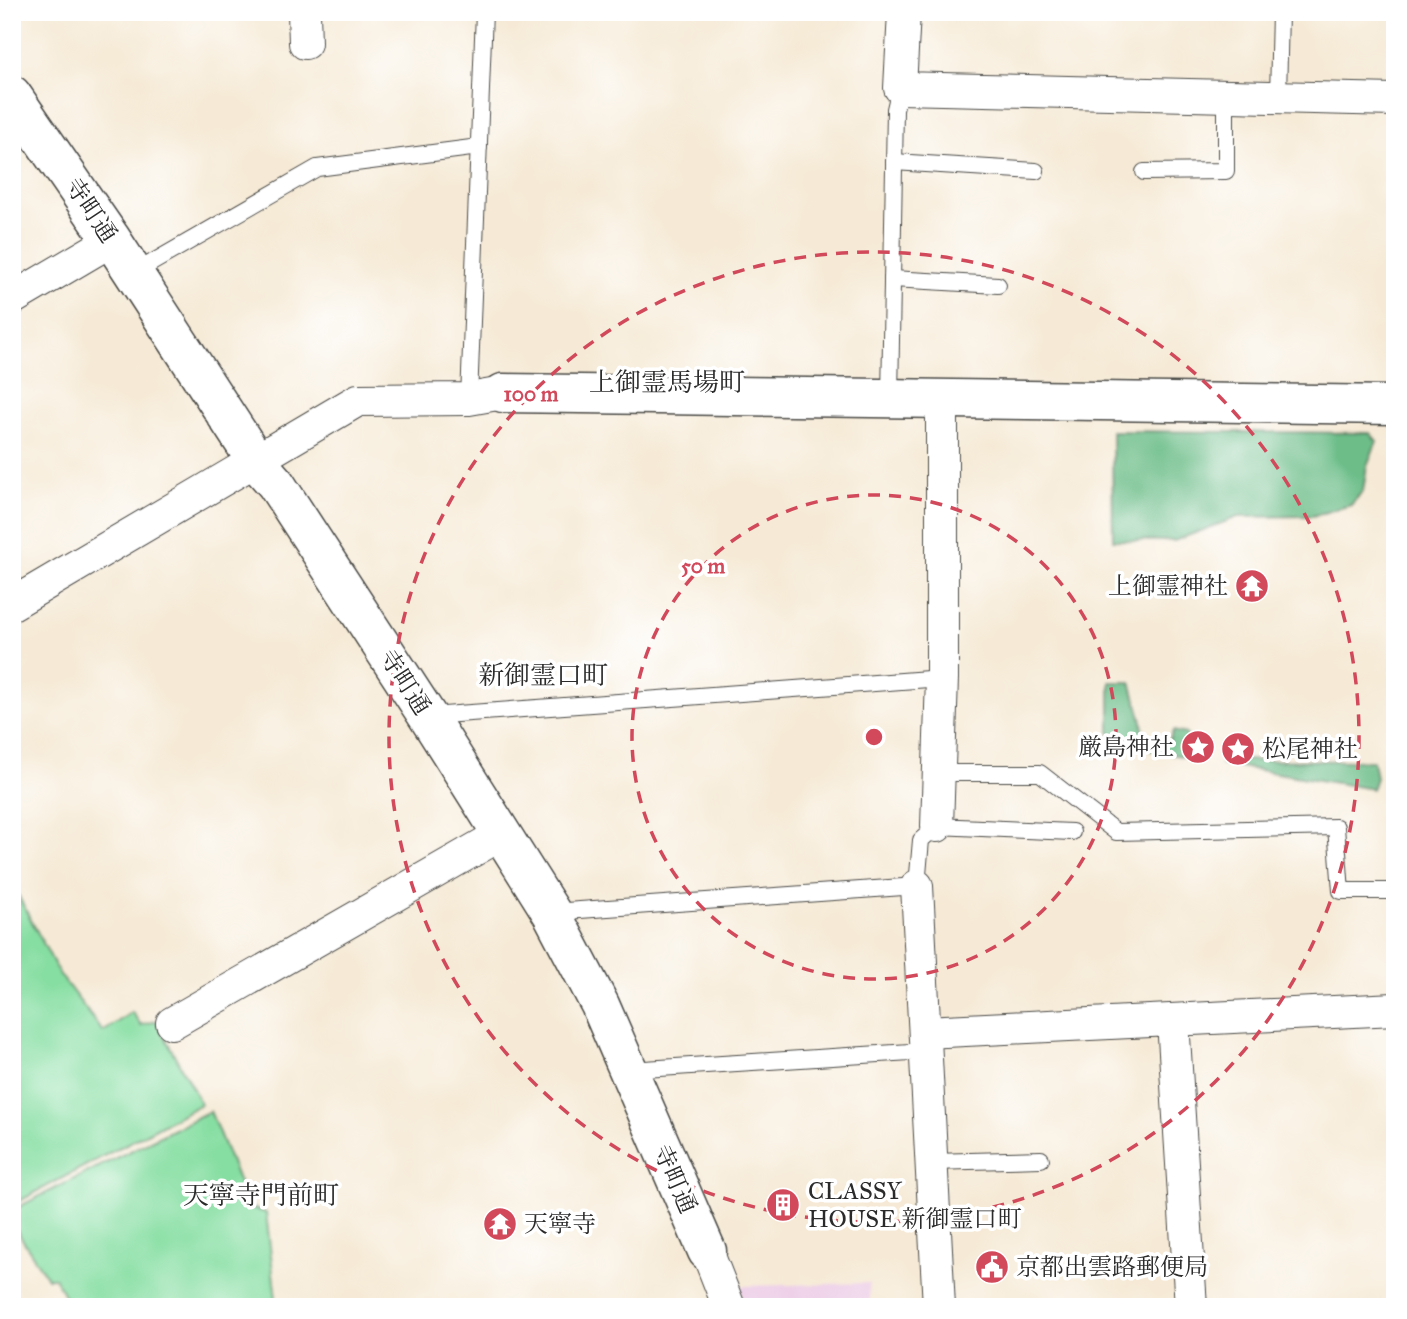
<svg xmlns="http://www.w3.org/2000/svg" width="1407" height="1319" viewBox="0 0 1407 1319" font-family="'IM FELL Great Primer','Noto Serif JP',serif">
<rect width="100%" height="100%" fill="#fff"/>
<filter id="ink" filterUnits="userSpaceOnUse"><feTurbulence type="fractalNoise" baseFrequency=".0143" numOctaves="2"/><feDisplacementMap in="SourceGraphic" scale="14" xChannelSelector="R" yChannelSelector="G"/><feConvolveMatrix kernelMatrix="1 2 1 2 8 2 1 2 1" color-interpolation-filters="sRGB"/></filter>
<filter id="wash" filterUnits="userSpaceOnUse"><feTurbulence type="fractalNoise" baseFrequency=".00686" numOctaves="4" result="noise"/><feDisplacementMap in="SourceGraphic" scale="28" xChannelSelector="R" yChannelSelector="G"/><feGaussianBlur stdDeviation="1.57" result="paint"/><feColorMatrix in="noise" values="0 0 0 0 0 0 0 0 0 0 0 0 0 0 0 0 0 1.4 0 .05"/><feComposite in="paint" operator="in"/></filter>
<g filter="url(#wash)">
<rect width="100%" height="100%" fill="#f6ead6"/>
<path fill="#eed0e8" d="M869 1283 870 1307H745L739 1286Z"/>
<g fill="#86dea2" stroke="#588466" stroke-width="2">
<path d="M12 884 60 975 103 1032 132 1012 141 1025 156 1021 201 1104 12 1205Z"/>
<path d="M210 1111 249 1207 266 1213 277 1307H70L55 1278H47L12 1223V1210Z"/>
</g>
<g fill="#6cbd88" stroke="#4c745a" stroke-width="2">
<path d="M1112 431 1370 433 1377 441 1367 466 1363 491 1351 505 1312 516 1238 517 1174 541 1113 540Z"/>
<path d="M1110 682H1131L1142 721 1144 743H1168L1173 731 1187 734 1190 754 1186 757 1110 743Z"/>
<path d="M1227 760 1373 761 1376 778 1372 789 1222 764Z"/>
</g>
</g>
<g filter="url(#ink)">
<g fill="none" stroke-linecap="round" stroke-linejoin="round">
<g stroke="#494845" stroke-width="18">
<g id="lane">
<path d="M1278 97 1280 12"/>
<path d="M894 162 1036 171"/>
<path d="M1144 172 1226 171V96"/>
<path d="M134 273 317 168 479 147"/>
<path d="M892 279 998 285"/>
<path d="M890 398 895 109 900 88"/>
<path d="M469 399 484 12"/>
<path d="M430 716 942 678"/>
<path d="M940 773H1040L1116 832 1336 827 1341 891H1395"/>
<path d="M552 912 917 886 921 840 937 826 1072 832"/>
<path d="M629 1070 926 1051"/>
<path d="M932 1162 1041 1159"/>
</g>
</g>
<g stroke="#494845" stroke-width="34">
<g id="street">
<path d="M304 12 305 43"/>
<path d="M904 12 900 88 1395 100"/>
<path d="M12 299 112 240"/>
<path d="M12 604 358 400 469 399 503 393"/>
<path d="M937 826 942 678V399"/>
<path d="M917 886 939 1307"/>
<path d="M1173 1021 1191 1307"/>
<path d="M172 1023 500 835"/>
<path d="M925 1032 1395 1009"/>
<path d="M707 1251 729 1307"/>
</g>
</g>
<g stroke="#494845" stroke-width="41">
<g id="secondary">
<path d="M12 95 112 240 256 461 276 484 428 717 551 912 600 1005 707 1251"/>
<path d="M503 393 1395 405"/>
</g>
</g>
<use href="#lane" stroke="#fff" stroke-width="16"/>
<use href="#street" stroke="#fff" stroke-width="32"/>
<use href="#secondary" stroke="#fff" stroke-width="38"/>
</g>
</g>
<g fill="none" stroke="#d1495b" stroke-width="3.5" stroke-dasharray="12 9">
<circle cx="874" cy="737" r="242"/>
<circle cx="874" cy="737" r="485"/>
</g>
<defs>
<g id="temple-disc" transform="scale(1.75)"><circle r="9.5" fill="#d1495b" stroke="#fff"/><path d="M0-6L5-2H3V0L6.5 2.5H4V6H1.5V3h-3V6H-4V2.5H-6.5L-3 0V-2H-5Z" fill="#fff"/></g>
<g id="sight-disc" transform="scale(1.75)"><circle r="9.5" fill="#d1495b" stroke="#fff"/><path d="M0-6L1.8-2.2L6-1.7L2.9 1.2L3.7 5.4L0 3.3L-3.7 5.4L-2.9 1.2L-6-1.7L-1.8-2.2Z" fill="#fff"/></g>
<g id="building-disc" transform="scale(1.75)"><circle r="9.5" fill="#d1495b" stroke="#fff"/><path d="M-4-6H4V6H1V3H-1V6H-4ZM-2.5-4.3h1.7v1.8h-1.7ZM.8-4.3h1.7v1.8H.8ZM-2.5-1h1.7V.8h-1.7ZM.8-1h1.7V.8H.8Z" fill="#fff"/></g>
<g id="civic-disc" transform="scale(1.75)"><circle r="9.5" fill="#d1495b" stroke="#fff"/><path d="M-.6-6.5H3V-4.5H.6V-3L4-1V1h2V6H-6V1h2V-1L-.6-3ZM-1.2 2.5V6h2.4V2.5Z" fill="#fff"/></g>
</defs>
<g fill-rule="evenodd">
<use href="#temple-disc" x="1252" y="586"/>
<use href="#sight-disc" x="1198" y="747"/>
<use href="#sight-disc" x="1238" y="749"/>
<use href="#building-disc" x="783" y="1205"/>
<use href="#temple-disc" x="500" y="1224"/>
<use href="#civic-disc" x="992" y="1267"/>
</g>
<g text-anchor="middle" stroke-width="7" stroke-linejoin="round" paint-order="stroke">
<g font-size="24" fill="#2b2b2b" stroke="#fff">
<text transform="translate(91 210) rotate(56)" y="8">寺町通</text>
<text transform="translate(405 682) rotate(57)" y="8">寺町通</text>
<text transform="translate(675 1179) rotate(66)" y="8">寺町通</text>
</g>
<g font-size="24" fill="#2b2b2b" stroke="#fff" text-anchor="start">
<text x="1228" y="594" text-anchor="end">上御霊神社</text>
<text x="1174" y="755" text-anchor="end">厳島神社</text>
<text x="1262" y="757">松尾神社</text>
<text x="808" y="1199">CLASSY<tspan x="808" dy="28">HOUSE 新御霊口町</tspan></text>
<text x="524" y="1232">天寧寺</text>
<text x="1016" y="1275">京都出雲路郵便局</text>
</g>
<g font-size="26" fill="#2b2b2b" stroke="#fff">
<text x="667" y="391">上御霊馬場町</text>
<text x="543" y="684">新御霊口町</text>
<text x="261" y="1204">天寧寺門前町</text>
</g>
</g>
<circle cx="874" cy="737" r="10" fill="#d1495b" stroke="#fff" stroke-width="3.5"/>
<g font-size="21" text-anchor="middle" font-weight="bold" fill="#d1495b" stroke="#fff" stroke-width="7" stroke-linejoin="round" paint-order="stroke">
<text x="531" y="401">100 m</text>
<text x="703" y="573">50 m</text>
</g>
<rect width="1407" height="1319" fill="none" stroke="#fff" stroke-width="42"/>
</svg>
